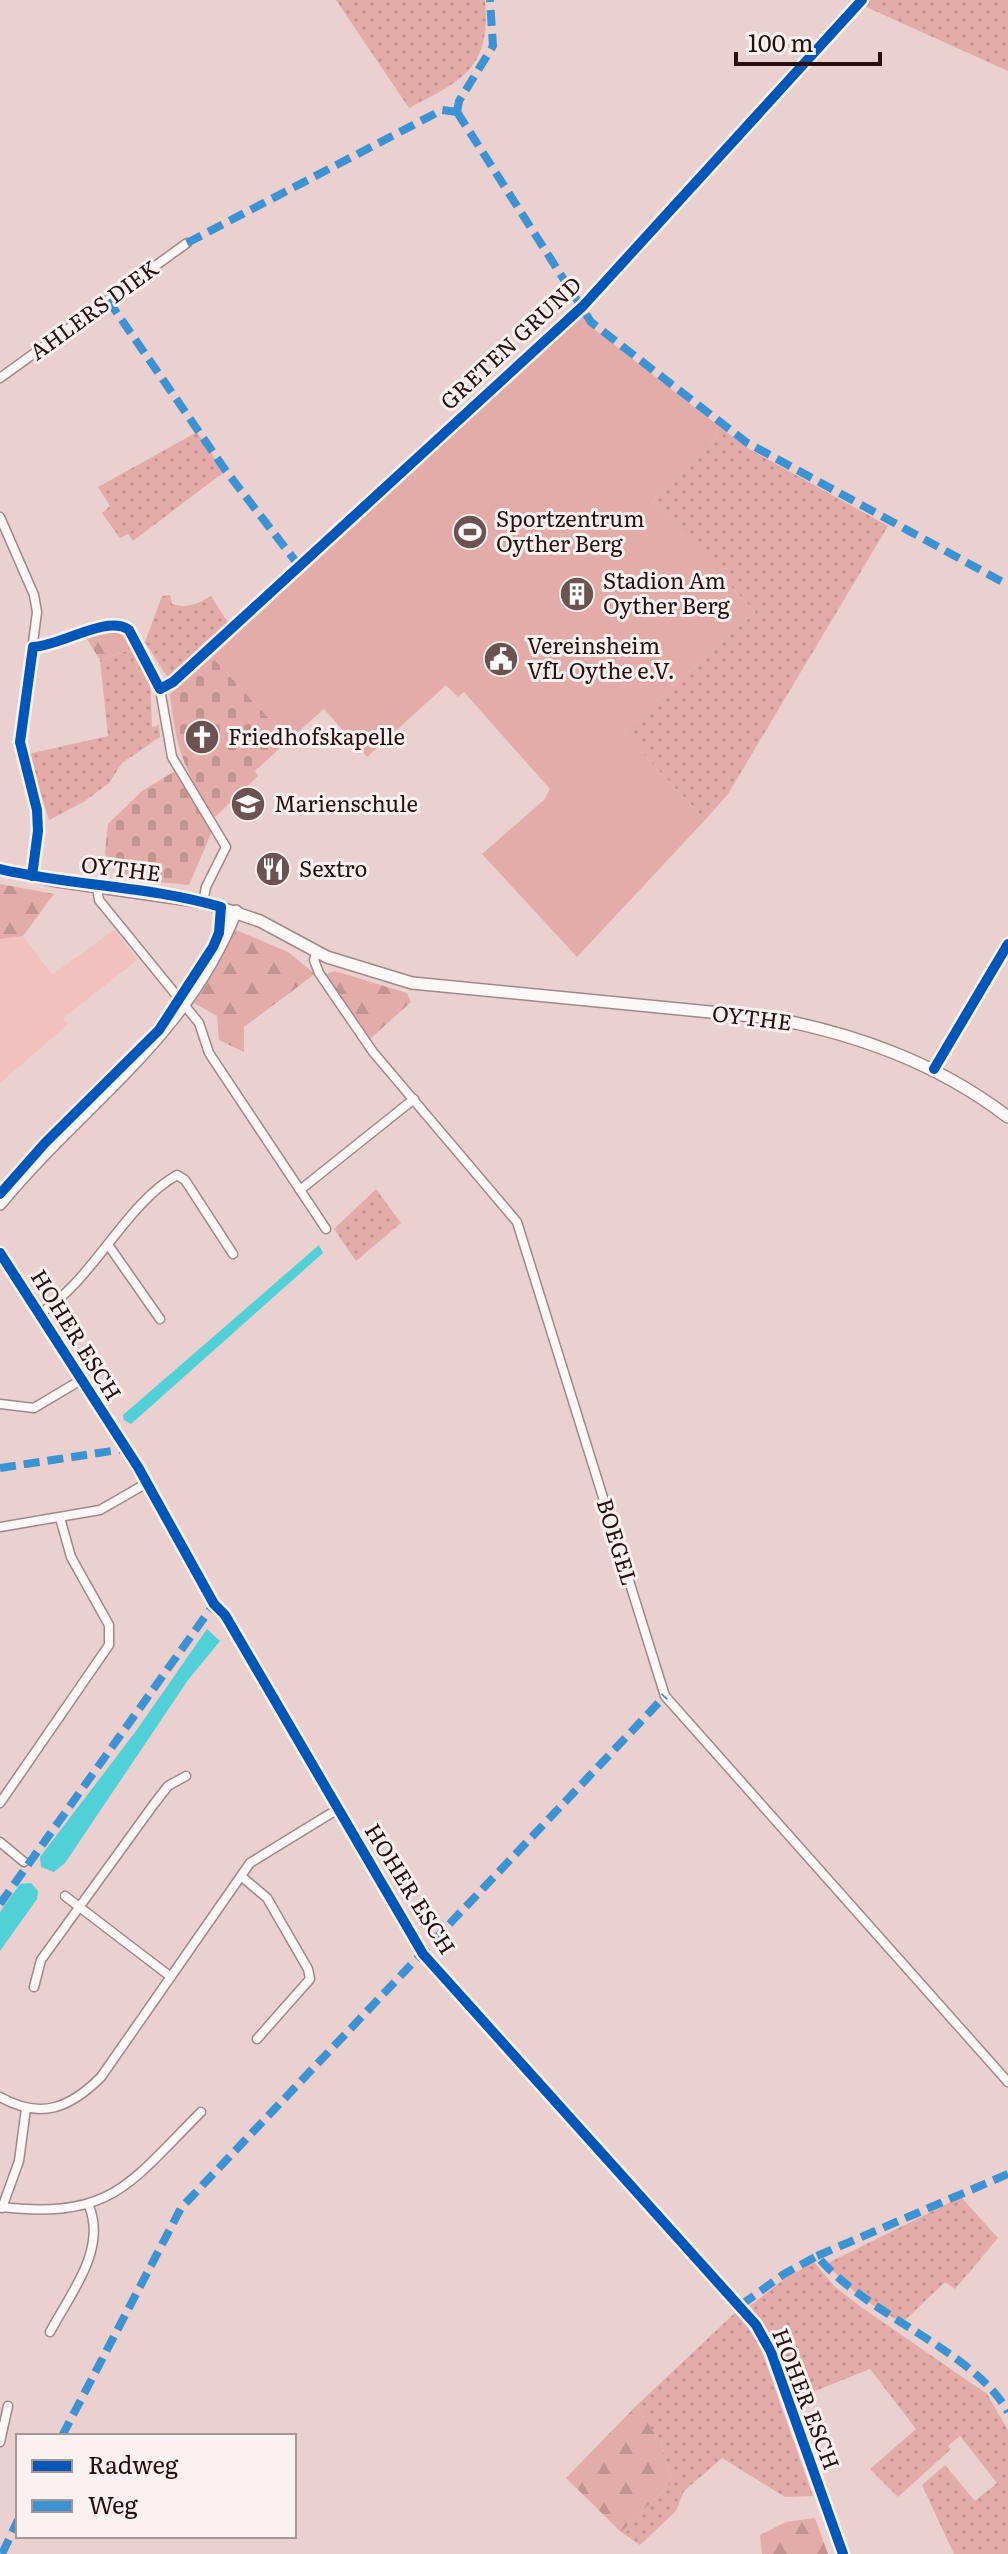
<svg xmlns="http://www.w3.org/2000/svg" width="1008" height="2554" viewBox="0 0 1008 2554" font-family="Literata,serif">
<defs>
<pattern id="grass-dots" width="8" height="8" patternUnits="userSpaceOnUse" patternTransform="scale(2)"><rect width="8" height="8" fill="#e3aca9"/><path d="M2 2h.1M6 6h.1" fill="none" stroke="#c39390" stroke-width="1.8" stroke-linecap="round"/></pattern>
<pattern id="forest-firs" width="22" height="20" patternUnits="userSpaceOnUse" patternTransform="scale(2)"><rect width="22" height="20" fill="#e3aca9"/><path d="M5 1l3.5 6h-7zM16 11l3.5 6h-7z" fill="#c39390"/></pattern>
<pattern id="cemetery-stones" width="16" height="16" patternUnits="userSpaceOnUse" patternTransform="scale(2)"><rect width="16" height="16" fill="#e3aca9"/><path d="M2 7V4a2 2 0 0 1 4 0v3zM10 15v-3a2 2 0 0 1 4 0v3z" fill="#c39390"/></pattern>
</defs>
<rect width="100%" height="100%" fill="#ead0ce"/>
<path fill="#f2c1be" d="M114 930 137 960 63 1018 68 1024 0 1083V939L23 936 52 975Z"/>
<g fill="url(#grass-dots)">
<path d="M336 0H485C491 67 464 80 409 108Z"/>
<path d="M870 0H1008V71L864 6Z"/>
<path d="M720 427 749 449 888 526 728 794 705 820 623 732 755 612 652 502 710 446Z"/>
<path d="M197 432 224 472 133 541 128 534 120 538 102 513 110 506 98 487Z"/>
<path d="M170 595 172 604C188 609 197 604 211 596L229 624 168 678 145 642 162 596Z"/>
<path d="M135 648 150 676 152 727 159 725 160 737 122 763 109 783 85 801 49 820 28 754 108 736 100 660Z"/>
<path d="M376 1189 401 1223 356 1261 334 1229Z"/>
<path d="M961 2197 998 2238 955 2289 945 2282 902 2323 860 2297 826 2264Z"/>
<path d="M814 2262 834 2286 861 2307 987 2394 1008 2430V2554H954L922 2485 945 2465 975 2501 997 2483 960 2436 948 2446 951 2449 898 2497 870 2469 916 2429 870 2369 795 2399 775 2344 750 2306 783 2280Z"/>
<path d="M737 2311 760 2346 813 2496 785 2497 722 2458 684 2491 676 2511 640 2545 621 2532 672 2482 661 2442 636 2406Z"/>
</g>
<g fill="url(#forest-firs)">
<path d="M105 628H117L135 648 100 660 85 636Z"/>
<path d="M0 884 54 894 23 936 0 939Z"/>
<path d="M236 930 288 952 315 974 244 1027V1052L219 1040 217 1016 194 1003Z"/>
<path d="M335 971 407 993 411 1002 370 1039 323 975Z"/>
<path d="M636 2406 661 2442 672 2482 621 2532 566 2478Z"/>
<path d="M815 2518 828 2554H762L760 2535 786 2522Z"/>
</g>
<g fill="url(#cemetery-stones)">
<path d="M212 657 289 740 255 771 258 776 215 817C184 770 176 750 170 694Z"/>
<path d="M175 771 213 829 189 885C160 881 119 885 105 854L108 824 142 791Z"/>
</g>
<path fill="#e3aca9" d="M583 313 590 326 720 427 710 446 652 502 755 612 623 732 705 820 577 957 482 854 544 800 550 789 464 692 458 697 446 685 367 757 324 709 289 740 212 657Z"/>
<g fill="#51d0d8">
<path d="M319 1245 323 1253 131 1424 124 1420 123 1415Z"/>
<path d="M207 1629 220 1641 188 1680 65 1863 54 1872 41 1867 40 1857 136 1731Z"/>
<path d="M31 1883 38 1891 37 1899 0 1951V1912L20 1884Z"/>
</g>
<g fill="none" stroke-linecap="round" stroke-linejoin="round">
<g stroke="#a18888" stroke-width="11">
<g id="street">
<path d="M0 378 187 243"/>
<path d="M0 517 34 595 37 612 20 742 37 810 38 831 32 876"/>
<path d="M33 647C61 646 107 614 129 630L160 689 172 757 226 847 206 887 203 902"/>
<path d="M160 689 173 682 583 306 862 0"/>
<path d="M97 887 99 900 199 1023 209 1053 326 1229"/>
<path d="M317 951 314 960 319 973 373 1052 517 1222 665 1696 1008 2082"/>
<path d="M300 1190 414 1099"/>
<path d="M109 1246 160 1319"/>
<path d="M0 1253 138 1467 214 1604 225 1615 423 1954 756 2325 771 2352 843 2554"/>
<path d="M39 1314C94 1280 124 1205 177 1175L185 1180 233 1254"/>
<path d="M0 1404 34 1408 81 1380"/>
<path d="M0 1527 100 1510 147 1483"/>
<path d="M0 1803 109 1645V1625L71 1557 60 1518"/>
<path d="M0 1842 24 1862"/>
<path d="M241 1876 267 1898 308 1969 310 1979 257 2039"/>
<path d="M65 1896 171 1977"/>
<path d="M34 1987 41 1960 154 1804 168 1786 186 1776"/>
<path d="M0 2097C41 2120 70 2108 101 2077L250 1863 338 1809"/>
<path d="M0 2207C112 2219 127 2186 201 2112"/>
<path d="M2 2208 19 2161 26 2108"/>
<path d="M50 2332C70 2294 107 2250 89 2206"/>
<path d="M0 2442 8 2406"/>
</g>
</g>
<g stroke="#a18888" stroke-width="14">
<g id="secondary">
<path d="M0 869 57 881 203 902 260 921 327 957 412 983 772 1018C859 1035 937 1063 1008 1117"/>
<path d="M0 1204C83 1103 186 1039 236 911"/>
</g>
</g>
<use href="#street" stroke="#fcf8f8" stroke-width="8"/>
<use href="#secondary" stroke="#fcf8f8" stroke-width="11"/>
<g stroke="#3c92d2" stroke-width="8" stroke-dasharray="16 8" stroke-linecap="butt">
<path d="M457 112 591 322 746 442 1008 585"/>
<path d="M457 112 459 101 493 46 490 0"/>
<path d="M187 243 442 110 457 112"/>
<path d="M108 300 226 471 300 567"/>
<path d="M0 1468 125 1449"/>
<path d="M0 1904 214 1604"/>
<path d="M817 2256 1008 2174"/>
<path d="M741 2305 784 2274 817 2256C868 2317 974 2350 1008 2412"/>
<path d="M62 2436 181 2208 665 1696"/>
<path d="M2 2554 18 2520"/>
</g>
<g stroke="#faf2f1" stroke-width="15">
<g id="cycleway">
<path d="M0 869C73 886 150 886 221 907L219 933 213 947 159 1030 45 1143 0 1194"/>
<path d="M32 876 38 831 37 810 20 742 33 647C61 646 107 614 129 630L160 689 173 682 583 306 862 0"/>
<path d="M934 1069 1008 944"/>
<path d="M0 1253 138 1467 214 1604 225 1615 423 1954 756 2325 771 2352 843 2554"/>
</g>
</g>
<use href="#cycleway" stroke="#0057b8" stroke-width="10"/>
</g>
<defs>
<g id="stadium-disc" transform="scale(1.8)"><circle r="9.5" fill="#6c5251" stroke="#faf2f1"/><path d="M0-5a6.5 5 0 1 0 0 10a6.5 5 0 1 0 0-10ZM-3.5-1.8h7v3.6h-7Z" fill="#fff"/></g>
<g id="building-disc" transform="scale(1.8)"><circle r="9.5" fill="#6c5251" stroke="#faf2f1"/><path d="M-4-6H4V6H1V3H-1V6H-4ZM-2.5-4.3h1.7v1.8h-1.7ZM.8-4.3h1.7v1.8H.8ZM-2.5-1h1.7V.8h-1.7ZM.8-1h1.7V.8H.8Z" fill="#fff"/></g>
<g id="civic-disc" transform="scale(1.8)"><circle r="9.5" fill="#6c5251" stroke="#faf2f1"/><path d="M-.6-6.5H3V-4.5H.6V-3L4-1V1h2V6H-6V1h2V-1L-.6-3ZM-1.2 2.5V6h2.4V2.5Z" fill="#fff"/></g>
<g id="church-disc" transform="scale(1.8)"><circle r="9.5" fill="#6c5251" stroke="#faf2f1"/><path d="M-1.2-6h2.4v3.5h3.3v2.4h-3.3V6h-2.4V-.1h-3.3v-2.4h3.3Z" fill="#fff"/></g>
<g id="school-disc" transform="scale(1.8)"><circle r="9.5" fill="#6c5251" stroke="#faf2f1"/><path d="M0-5L7-2L0 1L-7-2ZM-4 1L0 2.5L4 1V4Q0 6-4 4Z" fill="#fff"/></g>
<g id="restaurant-disc" transform="scale(1.8)"><circle r="9.5" fill="#6c5251" stroke="#faf2f1"/><path d="M-5-6h1v4h1v-4h1v4h1v-4h1v5L-1.5 .5V6h-2V.5L-5-1ZM5-6V6H3V1.5H1.5Q1.5-4 5-6Z" fill="#fff"/></g>
</defs>
<g fill-rule="evenodd">
<use href="#stadium-disc" x="470" y="532"/>
<use href="#building-disc" x="577" y="594"/>
<use href="#civic-disc" x="501" y="659"/>
<use href="#church-disc" x="202" y="737"/>
<use href="#school-disc" x="248" y="804"/>
<use href="#restaurant-disc" x="273" y="869"/>
</g>
<g text-anchor="middle" stroke-width="6" stroke-linejoin="round" paint-order="stroke">
<g font-size="22" fill="#280e0d" stroke="#faf2f1">
<text transform="translate(94 310) rotate(-36)" y="8">AHLERS DIEK</text>
<text transform="translate(511 343) rotate(-43)" y="8">GRETEN GRUND</text>
<text transform="translate(121 869) rotate(7)" y="8">OYTHE</text>
<text transform="translate(752 1018) rotate(7)" y="8">OYTHE</text>
<text transform="translate(76 1335) rotate(58)" y="8">HOHER ESCH</text>
<text transform="translate(617 1542) rotate(73)" y="8">BOEGEL</text>
<text transform="translate(410 1889) rotate(58)" y="8">HOHER ESCH</text>
<text transform="translate(806 2399) rotate(69)" y="8">HOHER ESCH</text>
</g>
<g font-size="22" fill="#280e0d" stroke="#faf2f1" text-anchor="start">
<text x="496" y="527">Sportzentrum<tspan x="496" dy="25">Oyther Berg</tspan></text>
<text x="603" y="589">Stadion Am<tspan x="603" dy="25">Oyther Berg</tspan></text>
<text x="527" y="654">Vereinsheim<tspan x="527" dy="25">VfL Oythe e.V.</tspan></text>
<text x="228" y="745">Friedhofskapelle</text>
<text x="274" y="812">Marienschule</text>
<text x="299" y="877">Sextro</text>
</g>
</g>
<rect x="16" y="2434" width="280" height="104" fill="#faf2f1" stroke="#a69796" stroke-width="2"/>
<rect x="32" y="2460" width="40" height="12" fill="#0057b8" stroke="#a69796" stroke-width="2"/>
<text x="88" y="2474" font-size="24" fill="#280e0d">Radweg</text>
<rect x="32" y="2500" width="40" height="12" fill="#3c92d2" stroke="#a69796" stroke-width="2"/>
<text x="88" y="2514" font-size="24" fill="#280e0d">Weg</text>
<path d="M736 52v12h144v-12" fill="none" stroke="#280e0d" stroke-width="4"/>
<text x="748" y="52" font-size="24" fill="#280e0d" stroke="#faf2f1" stroke-width="6" paint-order="stroke">100 m</text>
</svg>
